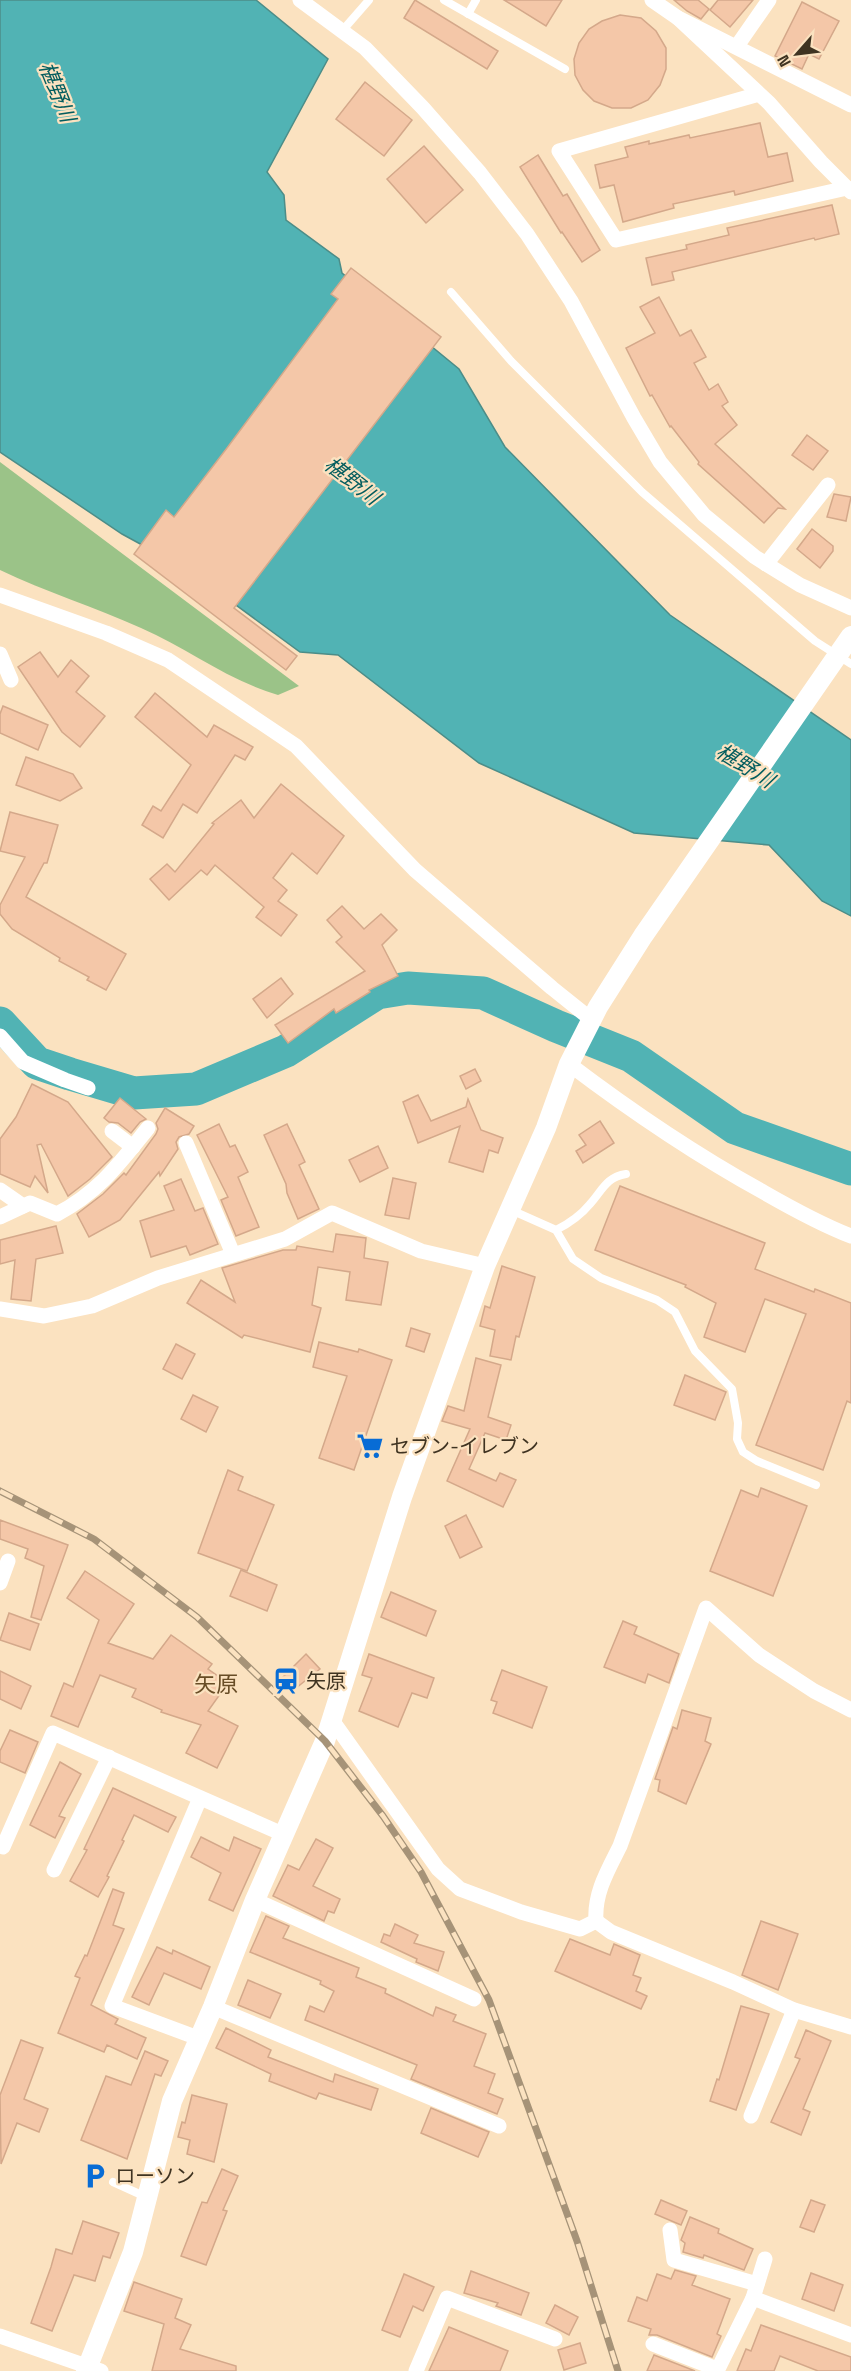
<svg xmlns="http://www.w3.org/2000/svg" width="851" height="2371" viewBox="0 0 851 2371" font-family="'Space Grotesk','Noto Sans JP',sans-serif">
<rect width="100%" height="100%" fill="#fbe2c0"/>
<path fill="#9bc388" d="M0 462 299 686 278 695C227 680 189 649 141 628 95 607 46 592 0 570Z"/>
<path fill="#51b3b4" stroke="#4c8d88" stroke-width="1.5" d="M0 0H256L328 59 267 172 284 195 286 220 339 259 342 273 459 369 505 447 670 615 851 740V916L822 901 769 845 634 833 479 763 338 655 300 652 188 570 122 534 0 452Z"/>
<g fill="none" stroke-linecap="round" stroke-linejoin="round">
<path stroke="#51b3b4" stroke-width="33" d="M0 1023 37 1063 70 1074 134 1093 196 1089 286 1051 377 993 408 988 483 993 556 1026 631 1056 735 1128 851 1169"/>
</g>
<g fill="#f4c7a8" stroke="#d4a88a" stroke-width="1.5">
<path d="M415 0 498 51 487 69 404 18Z"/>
<path d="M504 0H562L546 26Z"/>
<path d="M674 0H698L709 9 701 19 687 11Z"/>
<path d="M718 0H753L730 27 710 10Z"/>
<path d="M802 2 839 21 819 59 809 54 802 69 775 56Z"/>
<path d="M620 15 641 18 656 31 666 48V69L660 85 648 100 631 108H612L594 101 583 90 575 75 574 59 579 43 589 29 602 21Z"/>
<path d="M365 82 412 120 384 156 336 119Z"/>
<path d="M760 123 768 157 787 153 793 181 735 195 734 191 673 204 674 208 623 222 614 185 600 188 595 165 628 157 625 147 649 141V144L689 135 690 138Z"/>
<path d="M424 146 463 190 426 223 387 179Z"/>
<path d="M538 155 563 196 567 194 600 250 582 262 562 232 561 233 520 167Z"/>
<path d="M832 205 839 234 815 240 814 238 672 272 674 280 652 285 646 258 687 249 686 245 729 235 727 228Z"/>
<path d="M351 268 441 337 234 608 297 656 286 670 134 554 166 510 174 517 227 448 338 299 331 294Z"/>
<path d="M659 297 680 336 691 330 706 357 694 363 709 390 718 384 728 402 722 406 737 425 715 444 785 509 778 508 764 523 698 464 699 462 671 426 670 427 652 395 650 396 626 348 655 333 640 307Z"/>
<path d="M807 435 828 451 813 470 792 455Z"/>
<path d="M834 494 851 497 846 521 827 517Z"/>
<path d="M812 529 833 546V551L820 568 797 549Z"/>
<path d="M40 652 58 677 71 660 89 676 76 692 105 716 80 747 62 732 18 667Z"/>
<path d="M155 693 207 737 214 725 253 747 245 760 235 755 197 813 183 804 163 838 142 825 153 806 161 811 191 765 135 717Z"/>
<path d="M3 706 48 725 38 750 0 733V714Z"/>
<path d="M26 757 73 774 82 788 60 801 16 785Z"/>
<path d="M281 784 344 836 317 874 292 853 273 878 287 890 278 901 297 915 281 936 256 917 264 907 215 865 207 875 201 870 169 900 150 879 167 864 175 872 214 824 212 823 241 800 254 818Z"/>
<path d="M10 812 58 825 47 863H44L26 897 126 954 106 990 87 980 89 977 59 961 60 958 12 929 0 914V905L25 857 0 851Z"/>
<path d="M342 906 364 929 381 914 397 930 382 945 398 976 369 990 370 992 336 1013 334 1009 288 1043 275 1025 365 971 336 942 342 937 327 920Z"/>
<path d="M281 978 293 994 267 1018 253 999Z"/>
<path d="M475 1069 481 1081 466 1089 460 1076Z"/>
<path d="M32 1084 68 1102 112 1157 90 1179 68 1196 41 1144 37 1145 48 1193 35 1176 30 1187 0 1174V1139L16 1117Z"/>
<path d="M418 1095 431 1121 466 1107 468 1099 481 1130 503 1138 498 1153 489 1150 483 1172 449 1162 460 1126 418 1143 403 1102Z"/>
<path d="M120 1098 146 1119 140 1122 131 1133 118 1123 109 1122 104 1118Z"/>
<path d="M165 1108 194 1126 189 1134 179 1137 176 1142 178 1149 160 1176 159 1172 120 1220 89 1237 77 1214 103 1194 124 1173 126 1175 156 1134 158 1129 156 1123Z"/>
<path d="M600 1121 614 1143 583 1163 576 1151 586 1145 579 1135Z"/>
<path d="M219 1124 230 1147 235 1145 248 1172 238 1177 259 1227 236 1236 221 1200 228 1197 197 1135Z"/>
<path d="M287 1124 305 1162 299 1165 319 1209 298 1219 287 1193 286 1184 264 1135Z"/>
<path d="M378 1146 388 1168 360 1182 349 1160Z"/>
<path d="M393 1178 416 1183 409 1219 385 1215Z"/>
<path d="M181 1179 195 1211 203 1208 218 1244 190 1255 186 1246 151 1257 140 1221 174 1210 164 1186Z"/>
<path d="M620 1186 765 1243 755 1269 814 1292 815 1289 851 1303V1403L847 1401 823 1470 756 1445 806 1314 765 1299 745 1352 704 1337 716 1303 685 1287 686 1285 595 1250Z"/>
<path d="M56 1226 63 1253 36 1259 31 1301 11 1299 15 1260 0 1264V1240Z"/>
<path d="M336 1234 366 1238 364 1258 388 1262 381 1305 346 1300 350 1272 318 1267 312 1305 321 1308 310 1352 244 1335 242 1338 187 1303 201 1280 235 1302 222 1268 283 1250H296L297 1246 333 1252Z"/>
<path d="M502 1266 535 1277 519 1337 516 1336 511 1360 490 1356 495 1330 480 1326 485 1306 490 1308Z"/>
<path d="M411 1328 430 1334 424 1352 406 1346Z"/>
<path d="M319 1342 358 1352 359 1349 392 1360 354 1470 319 1458 347 1376 313 1367Z"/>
<path d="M176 1344 195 1354 182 1379 163 1369Z"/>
<path d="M476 1358 501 1365 488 1417 511 1425 506 1440 485 1433 469 1469 496 1481 500 1473 516 1480 503 1507 447 1481 470 1429 442 1421 448 1406 464 1411Z"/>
<path d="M685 1375 726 1392 715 1420 674 1405Z"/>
<path d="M193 1395 218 1407 206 1432 181 1419Z"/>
<path d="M228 1470 243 1477 238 1490 274 1505 247 1571 198 1553Z"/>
<path d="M761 1488 807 1506 773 1596 710 1571 741 1490 758 1497Z"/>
<path d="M466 1515 482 1547 460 1558 445 1526Z"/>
<path d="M0 1520 68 1545 41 1620 31 1617 44 1566 25 1558 28 1549 0 1539Z"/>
<path d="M241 1570 277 1585 267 1611 230 1596Z"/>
<path d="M85 1571 134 1604 108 1643 153 1659 171 1635 212 1664 208 1669 228 1683 208 1711 238 1726 217 1768 186 1753 201 1725 161 1712 162 1710 132 1697 136 1689 100 1675 78 1727 51 1716 64 1683 73 1687 99 1620 67 1598Z"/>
<path d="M391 1592 436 1611 426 1636 381 1617Z"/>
<path d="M9 1613 39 1624 30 1650 0 1640Z"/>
<path d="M623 1621 637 1627 634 1634 679 1654 669 1683 648 1674 645 1683 604 1667Z"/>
<path d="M306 1654 320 1669 291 1692 280 1680Z"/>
<path d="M369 1654 434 1678 427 1698 412 1693 398 1727 359 1711 372 1678 362 1675Z"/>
<path d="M502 1670 547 1687 532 1728 493 1713 497 1702 491 1700Z"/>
<path d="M0 1671 31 1686 21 1709 0 1699Z"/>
<path d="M682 1710 711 1718 705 1741 711 1744 686 1804 658 1791 660 1780 655 1779 673 1727 677 1729Z"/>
<path d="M10 1730 38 1742 25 1773 0 1762V1751Z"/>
<path d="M60 1762 81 1774 59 1816 65 1818 55 1838 30 1825Z"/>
<path d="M113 1788 176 1817 168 1832 134 1815 122 1840 124 1841 107 1876 109 1877 98 1897 70 1881 87 1850 84 1849Z"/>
<path d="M201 1837 229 1851 234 1837 261 1849 233 1911 209 1900 221 1873 191 1857Z"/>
<path d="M316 1839 333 1848 313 1886 340 1899 334 1913 328 1911 324 1921 273 1896 288 1865 299 1870Z"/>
<path d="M113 1889 124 1893 113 1925 124 1929 91 2005 118 2019 115 2024 146 2038 137 2059 107 2045 104 2052 58 2033 80 1978 75 1976 85 1955 87 1956Z"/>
<path d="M266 1916 289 1926 283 1938 359 1968 356 1977 386 1989 385 1993 433 2016 436 2007 456 2015 453 2021 486 2034 474 2066 495 2074 488 2093 503 2099 497 2114 411 2079 417 2065 305 2020 310 2006 324 2012 334 1991 320 1984 321 1981 250 1952Z"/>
<path d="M761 1921 798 1934 778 1990 742 1975Z"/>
<path d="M395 1924 418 1935 414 1943 444 1952 438 1971 416 1962 417 1959 381 1942 384 1934 390 1936Z"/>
<path d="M570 1939 610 1955 614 1944 640 1955 633 1975 641 1978 636 1991 647 1996 641 2009 555 1971Z"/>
<path d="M157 1947 172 1954 173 1950 210 1967 201 1989 164 1973 149 2005 132 1997Z"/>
<path d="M248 1980 281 1994 270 2018 238 2005Z"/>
<path d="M741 2006 769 2014 736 2110 710 2101 717 2079 719 2080Z"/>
<path d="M226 2028 271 2050 268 2057 333 2082 335 2074 378 2089 371 2110 319 2093 316 2099 269 2081 271 2074 216 2048Z"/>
<path d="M806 2030 831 2041 803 2109 810 2112 801 2135 771 2122 800 2059 795 2057Z"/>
<path d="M21 2040 43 2048 24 2099 48 2109 39 2132 17 2123 1 2164 0 2095Z"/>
<path d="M145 2051 168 2061 161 2076 155 2074 127 2159 81 2140 106 2076 131 2085Z"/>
<path d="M192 2095 227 2104 214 2162 187 2154 190 2140 178 2137 182 2122 185 2123Z"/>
<path d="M431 2108 489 2132 478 2157 421 2133Z"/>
<path d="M222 2169 238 2176 223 2210 227 2211 206 2265 181 2256 202 2202 207 2203Z"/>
<path d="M661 2200 687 2211 681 2225 655 2214Z"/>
<path d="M811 2200 825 2205 814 2232 800 2227Z"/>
<path d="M690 2217 719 2229 718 2233 753 2249 744 2270 704 2255 703 2258 683 2252 685 2243 681 2240Z"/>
<path d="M83 2221 119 2233 110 2258 103 2256 95 2281 74 2275 52 2331 31 2323 51 2267 56 2249 72 2254Z"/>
<path d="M675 2270 696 2276 692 2285 730 2299 717 2334 721 2336 712 2357 657 2335H649L651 2329 628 2321 637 2297 647 2301 657 2274 671 2279Z"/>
<path d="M471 2271 529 2293 521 2315 496 2306 498 2303 464 2293Z"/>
<path d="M811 2273 843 2285 834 2311 802 2299Z"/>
<path d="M404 2274 434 2287 423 2311 413 2306 400 2337 382 2330Z"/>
<path d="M134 2282 182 2299 175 2318 191 2325 180 2349 236 2366V2371H152L164 2324 124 2311Z"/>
<path d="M555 2305 578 2317 569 2335 546 2323Z"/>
<path d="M761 2325 851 2357V2371H818L780 2356 774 2371H737L746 2349 751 2351Z"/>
<path d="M449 2327 508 2351 500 2371H429Z"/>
<path d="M580 2343 586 2363 564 2370 558 2350Z"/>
<path d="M654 2355 695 2371H647Z"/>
</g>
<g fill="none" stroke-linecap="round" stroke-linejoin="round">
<g stroke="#fff" stroke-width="8">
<path d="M444 0 565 69"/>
<path d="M468 14 476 0"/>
<path d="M342 31 369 0"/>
<path d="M451 292 511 361 642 492 815 641 851 664"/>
<path d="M511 1210 556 1230 573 1259 601 1278 657 1300 675 1312 695 1351 732 1389 738 1423 737 1439 743 1452 757 1461 816 1485"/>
<path d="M556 1230C568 1224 581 1215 590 1204 602 1191 606 1177 626 1174"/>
<path d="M113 2182 146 2197"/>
</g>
<g stroke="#fff" stroke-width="15">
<path d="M300 0 365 48 423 108 480 173 527 234 571 301 634 418 660 462 704 515 755 557 800 585 851 608"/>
<path d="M652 0 678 18 851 105"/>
<path d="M678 18 769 103 821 162 851 192"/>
<path d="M737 46 769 0"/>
<path d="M759 94 559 151 616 240 847 188"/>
<path d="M766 564 828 485"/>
<path d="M0 595 106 633 168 660 296 746 415 870 552 988 592 1020"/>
<path d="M0 654 11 680"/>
<path d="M0 1036 23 1062 65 1080 88 1088"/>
<path d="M569 1064C631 1111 696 1155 765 1193 793 1209 820 1224 851 1236"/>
<path d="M112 1131 133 1147"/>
<path d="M186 1143 233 1254"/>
<path d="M0 1190 23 1206"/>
<path d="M0 1217 30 1203 57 1214C99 1192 119 1164 148 1128"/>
<path d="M0 1309 44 1316 92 1306 158 1278 285 1239 332 1213 421 1251 485 1266"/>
<path d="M0 1583 8 1561"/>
<path d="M332 1720 438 1869 460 1889 521 1912 580 1929 596 1921C594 1893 608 1870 620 1846L706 1608 759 1655 814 1691 851 1710"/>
<path d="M3 1847 53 1733 285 1835"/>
<path d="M54 1870 109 1757"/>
<path d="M255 1900 474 1999"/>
<path d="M596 1921 611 1932 733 1982 794 2010 851 2027"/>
<path d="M213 2007 499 2126"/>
<path d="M198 2038 112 2006 200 1798"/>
<path d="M751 2116 794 2010"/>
<path d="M670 2230 674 2260 757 2284"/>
<path d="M753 2298 851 2335"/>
<path d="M0 2336 101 2371"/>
<path d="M653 2344 717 2369"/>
<path d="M416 2371 447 2298 555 2339"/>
<path d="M717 2371 753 2298 765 2259"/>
</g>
<path stroke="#fff" stroke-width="20" d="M86 2371 133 2252 172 2101 213 2007 255 1900 325 1741 402 1497 485 1266 546 1128 569 1064 598 1007 643 936 851 636"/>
<g stroke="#a69378" stroke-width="7">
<path id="rail" d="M0 1491 94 1539 197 1617 325 1741 383 1816 421 1872 489 2000 577 2241 618 2371"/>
</g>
<use href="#rail" stroke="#fbe2c0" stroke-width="4.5" stroke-dasharray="14" stroke-linecap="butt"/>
</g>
<defs>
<g id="supermarket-bare" transform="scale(2.07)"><path d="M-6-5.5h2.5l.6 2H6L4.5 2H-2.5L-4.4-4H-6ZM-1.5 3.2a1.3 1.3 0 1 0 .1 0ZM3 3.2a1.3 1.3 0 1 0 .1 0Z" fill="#086cd5" stroke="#fbe2c0" stroke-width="2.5" paint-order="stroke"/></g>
<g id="station-bare" transform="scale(2.07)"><path d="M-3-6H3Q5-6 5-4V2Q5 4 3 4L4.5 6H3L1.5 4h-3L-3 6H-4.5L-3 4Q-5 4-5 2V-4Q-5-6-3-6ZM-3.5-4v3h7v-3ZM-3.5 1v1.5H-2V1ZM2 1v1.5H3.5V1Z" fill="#086cd5" stroke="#fbe2c0" stroke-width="2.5" paint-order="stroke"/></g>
<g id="parking-bare" transform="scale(2.07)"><path d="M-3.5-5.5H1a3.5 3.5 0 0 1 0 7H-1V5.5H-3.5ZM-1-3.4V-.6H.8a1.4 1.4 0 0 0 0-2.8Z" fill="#086cd5" stroke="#fbe2c0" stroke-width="2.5" paint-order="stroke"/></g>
</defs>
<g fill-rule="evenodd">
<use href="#supermarket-bare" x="370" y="1446"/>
<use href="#station-bare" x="286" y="1681"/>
<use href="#parking-bare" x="95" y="2176"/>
</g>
<g text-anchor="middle" stroke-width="4.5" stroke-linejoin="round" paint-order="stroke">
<g font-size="20" fill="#3f3321" stroke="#fbe2c0" text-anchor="start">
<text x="390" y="1453">セブン-イレブン</text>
<text x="306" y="1688">矢原</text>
<text x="115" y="2183">ローソン</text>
</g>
<g font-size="21" font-style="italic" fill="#045d5e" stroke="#fbe2c0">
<text transform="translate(57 92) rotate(68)" y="7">椹野川</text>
<text transform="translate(352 481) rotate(38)" y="7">椹野川</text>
<text transform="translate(745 766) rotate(32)" y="7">椹野川</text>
</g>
<g font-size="22" fill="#684d26" stroke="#fbe2c0">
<text x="216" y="1692">矢原</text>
</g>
</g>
<g transform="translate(797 54) rotate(242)" stroke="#fbe2c0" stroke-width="4.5" paint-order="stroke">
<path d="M0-4.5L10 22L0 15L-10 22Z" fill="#3f3321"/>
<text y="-9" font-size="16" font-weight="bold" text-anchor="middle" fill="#3f3321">N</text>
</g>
</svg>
